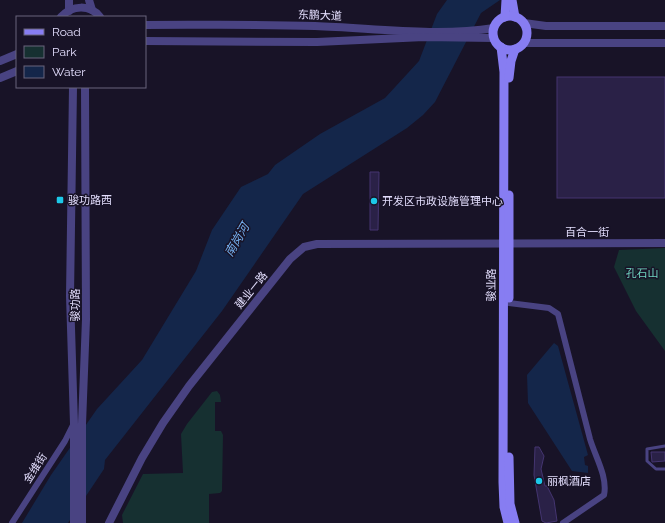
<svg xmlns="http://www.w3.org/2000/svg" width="665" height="523" viewBox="0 0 665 523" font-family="Raleway,'Noto Sans SC',sans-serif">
<rect width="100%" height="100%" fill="#181327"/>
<g fill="#163031">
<path d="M665 248V351L636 311 614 267 619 250Z"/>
<path d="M217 391 220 395 221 402H215V431H221L223 435 222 491 220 493 209 494V523H123L122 515 143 474 183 473 181 434 187 424 212 392Z"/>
</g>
<g fill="#14264a">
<path d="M447 0H500L481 13 435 102 423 115 407 128 303 194 222 311 105 460 104 469 68 523H22L51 475 97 409 142 360 196 271 212 230 241 187 268 174 275 165 320 134 385 98 419 61 437 14Z"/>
<path d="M554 343 558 346 588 455 584 457 585 465 588 466V473L572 471 528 403 527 375Z"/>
</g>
<g fill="#2a2147" stroke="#443570">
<rect x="557" y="77" width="108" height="121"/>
<path d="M370 172H379L378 230H370Z"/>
<path d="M535 447H539L544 456 541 469 545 486H547L554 500 557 521 546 523 542 521 534 475Z"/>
<path d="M651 452H665V461L652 462Z"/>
</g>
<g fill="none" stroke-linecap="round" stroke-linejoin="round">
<path stroke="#494382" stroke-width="3" d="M665 446 647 449V461L656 469H665"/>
<g stroke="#494382" stroke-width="6">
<path d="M509 303 549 308 558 314C569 356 579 397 590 439 595 456 608 477 604 495L563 523"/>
<path d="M12 523 65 441 73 425"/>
</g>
<g stroke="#494382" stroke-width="8">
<path d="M89 0 92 10"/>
<path d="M69 11V0"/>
<path d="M61 17C72 5 90 4 100 17"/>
<path d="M524 23 546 26H665"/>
<path d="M145 25C202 25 259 24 315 26 374 28 436 37 494 28"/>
<path d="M145 41 317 42 424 37 494 38"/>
<path d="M524 43H665"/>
<path d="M0 61 17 54"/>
<path d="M0 78 17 71"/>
<path d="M73 87 70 296 74 424V523"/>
<path d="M82 523V424L86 319 85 87"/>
<path d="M109 523 142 458 163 423 189 386 290 259 304 247 317 244 665 243"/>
</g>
<g stroke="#877df2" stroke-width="9">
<path d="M512 0 515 17"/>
<circle cx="510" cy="33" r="17"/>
<path d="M505 17 506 0"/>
<path d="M501 47 504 72 503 482 504 507 508 523"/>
<path d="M509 78 511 61 515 49"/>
<path d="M509 298V195"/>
<path d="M509 457 510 504 515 523"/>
</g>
</g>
<g fill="#1cc8e8" stroke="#181327" stroke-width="1.5">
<rect x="56" y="196" width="8" height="8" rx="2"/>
<circle cx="374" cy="201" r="4"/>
<circle cx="539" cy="481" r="4"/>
</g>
<g text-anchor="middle" stroke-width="3" stroke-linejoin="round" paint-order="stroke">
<g font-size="11" fill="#e2ddfc" stroke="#181327">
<text transform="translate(320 15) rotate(2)" y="4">东鹏大道</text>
<text x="587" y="236">百合一街</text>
<text transform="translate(491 285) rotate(-90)" y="4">骏业路</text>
<text transform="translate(251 290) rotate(-51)" y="4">建业一路</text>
<text transform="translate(75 305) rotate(-90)" y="4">骏功路</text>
<text transform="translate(35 468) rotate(-57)" y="4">金维街</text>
</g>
<g font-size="11" fill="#e2ddfc" stroke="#181327" text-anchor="start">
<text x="68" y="204">骏功路西</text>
<text x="382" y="205">开发区市政设施管理中心</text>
<text x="547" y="485">丽枫酒店</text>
</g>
<g font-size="11" fill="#6fd5c1" stroke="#181327">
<text x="642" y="277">孔石山</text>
</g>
<g font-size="12" font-style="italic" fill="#75b1f1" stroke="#181327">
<text transform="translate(237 240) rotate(-60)" y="4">南岗河</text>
</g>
</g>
<rect x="16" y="16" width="130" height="72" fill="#181327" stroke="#69647c"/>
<rect x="24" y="29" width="20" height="6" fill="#877df2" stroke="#69647c"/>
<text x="52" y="36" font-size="12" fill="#e2ddfc">Road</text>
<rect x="24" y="46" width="20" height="12" fill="#163031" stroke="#69647c"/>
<text x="52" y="56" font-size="12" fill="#e2ddfc">Park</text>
<rect x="24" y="66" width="20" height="12" fill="#14264a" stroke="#69647c"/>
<text x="52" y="76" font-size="12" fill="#e2ddfc">Water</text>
</svg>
